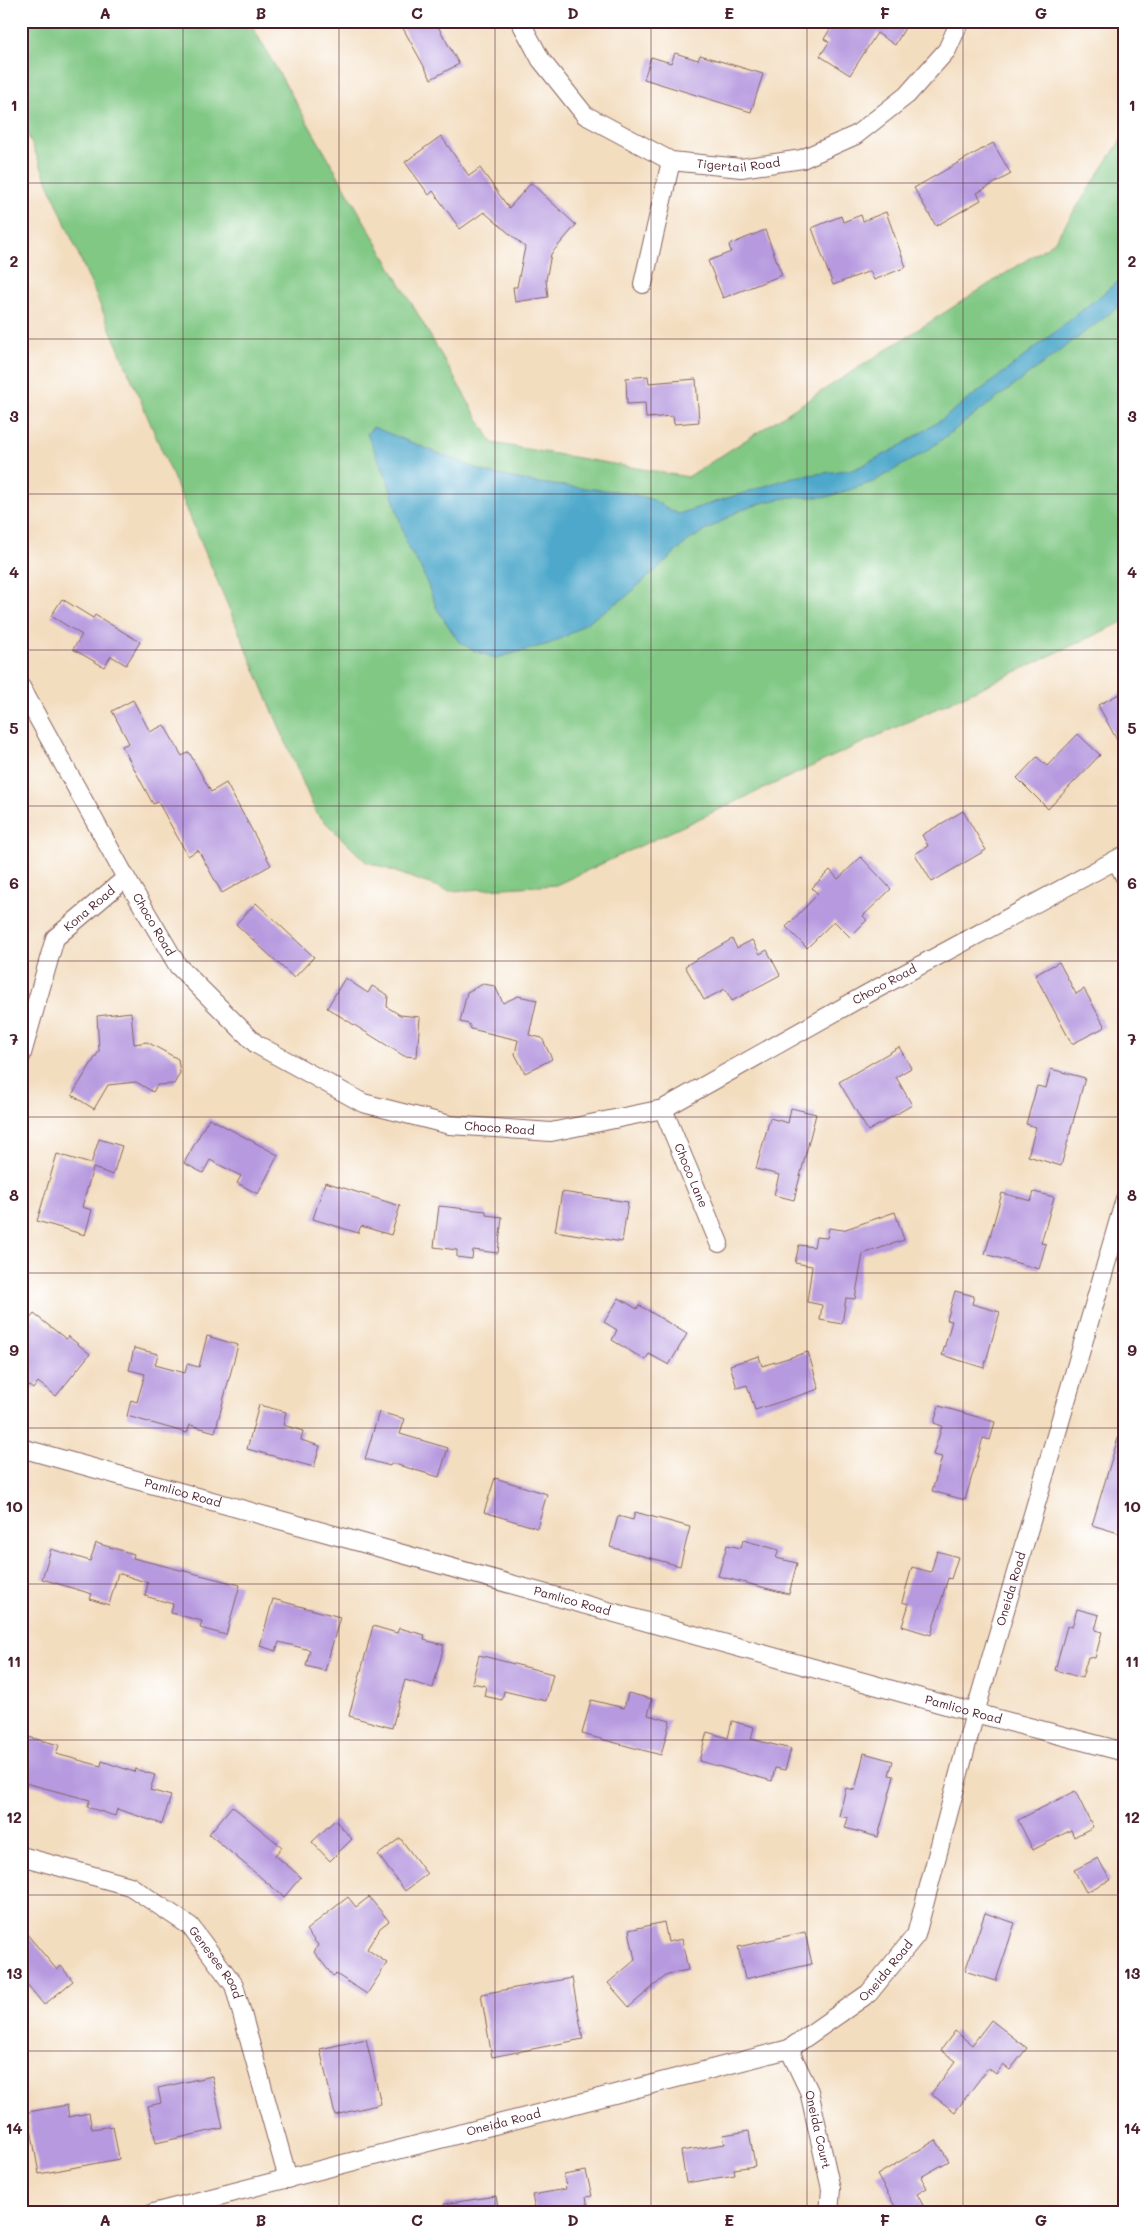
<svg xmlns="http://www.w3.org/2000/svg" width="1146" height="2234" viewBox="0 0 1146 2234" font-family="Mali,sans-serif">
<rect width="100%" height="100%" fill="#fff"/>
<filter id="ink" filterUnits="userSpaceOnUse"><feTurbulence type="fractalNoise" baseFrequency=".02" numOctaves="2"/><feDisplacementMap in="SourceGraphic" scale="10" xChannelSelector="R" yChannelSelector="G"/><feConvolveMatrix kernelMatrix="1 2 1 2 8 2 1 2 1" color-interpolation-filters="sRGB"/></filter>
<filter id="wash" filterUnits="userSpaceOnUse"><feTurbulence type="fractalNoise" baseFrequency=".0096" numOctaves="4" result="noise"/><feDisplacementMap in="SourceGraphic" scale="20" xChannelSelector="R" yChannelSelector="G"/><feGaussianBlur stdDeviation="1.12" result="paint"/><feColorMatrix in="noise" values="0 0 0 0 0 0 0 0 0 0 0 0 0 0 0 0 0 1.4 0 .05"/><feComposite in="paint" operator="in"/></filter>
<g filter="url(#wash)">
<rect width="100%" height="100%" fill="#f3ddbf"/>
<path fill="#80c884" stroke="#657458" d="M21 21H249L492 443 688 477 1053 243 1125 134V621L556 885 449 891 365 861 316 813 21 119Z"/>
<path fill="#4da8cb" stroke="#4c647b" d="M1125 276V302L925 452 873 482 827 497H791L765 502 739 511 688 541 627 596 568 635 549 644 496 658 475 651 459 642 437 609 421 568 408 548 387 478 367 434 373 427 485 472 537 483 623 492 651 499 678 514 793 477 855 469 895 449 941 420 1011 367Z"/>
<g id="blocks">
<g fill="#b699df">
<path d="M399 21H435L459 64 431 79Z"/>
<path d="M835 21H909L895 45 877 33 850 75 820 56 829 42 824 39Z"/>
<path d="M675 53 698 60 700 55 763 74 751 112 644 79 651 57 671 63Z"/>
<path d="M441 136 469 176 480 168 509 208 531 183 576 225 551 254 546 280 548 297 515 302 513 287H517L525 247 484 212 460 229 433 191 429 195 405 162Z"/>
<path d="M993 143 1011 174 977 193 981 200 936 226 914 188Z"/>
<path d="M886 212 906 267 874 280 870 271 833 285 812 228 841 216 843 222 861 215 863 221Z"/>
<path d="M765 230 782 275 723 298 708 261 731 252 729 245Z"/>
<path d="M648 376 649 383 696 379 699 422 674 424 673 416 646 418 645 403 627 404 626 378Z"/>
<path d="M62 599 93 618 95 615 140 642 126 665 111 656 104 667 73 649 82 635 51 616Z"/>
<path d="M1125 691V755L1098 705Z"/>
<path d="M133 700 150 732 164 725 182 756 189 752 211 792 226 783 271 865 222 893 198 850 188 856 158 802 153 804 122 746 129 743 112 711Z"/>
<path d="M1078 734 1100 755 1048 809 1017 778 1037 757 1047 766Z"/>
<path d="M963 811 986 850 932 882 915 854 928 846 922 835Z"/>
<path d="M861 857 891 889 863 916 867 920 850 937 834 921 807 948 786 927 818 894 812 888 830 870 838 879Z"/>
<path d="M256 903 314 957 294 978 236 924Z"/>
<path d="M732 939 737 948 752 940 760 954 767 950 780 975 732 1001 725 989 704 1000 685 966Z"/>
<path d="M1059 962 1076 994 1084 989 1105 1027 1072 1044 1035 975Z"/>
<path d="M345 978 368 993 372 986 388 995 387 1007 400 1015 420 1017 417 1057 404 1056 327 1008Z"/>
<path d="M483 984 495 986 503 1003 518 996 537 1000 529 1035 542 1038 552 1059 525 1073 515 1054 518 1040 471 1029 469 1024 460 1022 467 992Z"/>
<path d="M131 1012 134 1044 147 1042 178 1059 180 1073 174 1084 157 1085 153 1092 136 1082 108 1085 94 1109 72 1095 99 1051 97 1016Z"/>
<path d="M899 1047 911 1068 896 1077 912 1105 868 1131 839 1082Z"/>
<path d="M1051 1069 1085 1078 1061 1166 1028 1156 1036 1127 1026 1124 1037 1086 1046 1088Z"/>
<path d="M791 1108 816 1114 794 1200 774 1195 779 1175 756 1169 770 1118 788 1123Z"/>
<path d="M209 1118 278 1155 258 1194 237 1183 241 1176 210 1160 203 1173 184 1163Z"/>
<path d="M99 1139 122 1146 113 1175 93 1168 82 1207 92 1210 85 1235 37 1221 57 1154 91 1164Z"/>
<path d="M325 1182 400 1206 391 1235 361 1226 358 1233 313 1219Z"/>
<path d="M562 1192 628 1202 622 1242 555 1231Z"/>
<path d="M1034 1192 1054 1197 1041 1243 1046 1244 1039 1269 985 1254 1002 1193 1031 1201Z"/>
<path d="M439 1206 486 1211V1215L502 1217 498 1253 473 1250 472 1259 457 1257V1250L434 1247Z"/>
<path d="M895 1212 904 1240 863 1254 855 1299 846 1298 842 1324 820 1320 822 1305 807 1302 812 1266 795 1263 799 1245 814 1247 816 1237 827 1238 829 1228 843 1230Z"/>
<path d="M955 1291 974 1296 972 1304 1000 1312 984 1368 942 1355 952 1321 947 1320Z"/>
<path d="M619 1298 637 1309 639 1305 687 1334 669 1365 649 1354 645 1360 612 1340 617 1330 604 1322Z"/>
<path d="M34 1314 66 1339 68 1336 90 1354 56 1396 38 1382 33 1389 21 1380V1329Z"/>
<path d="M207 1336 238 1345 215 1432 190 1425 187 1433 127 1416 131 1400 137 1402 145 1374 129 1370 134 1348 158 1354 155 1365 185 1373 187 1364 199 1367Z"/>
<path d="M808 1352 819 1389 755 1410 747 1385 737 1388 730 1365 759 1356 762 1366Z"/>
<path d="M259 1405 286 1412 283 1425 303 1431 301 1440 320 1446 314 1467 247 1449Z"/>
<path d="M939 1406 995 1422 990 1440 983 1438 965 1500 932 1491 942 1457 933 1455 942 1426 934 1423Z"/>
<path d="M379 1412 405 1419 400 1434 448 1448 439 1477 391 1463 390 1466 365 1459Z"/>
<path d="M1121 1428 1125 1429V1535L1092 1525Z"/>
<path d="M495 1478 547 1494 537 1528 484 1512Z"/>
<path d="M635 1512 690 1527 680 1566 610 1547 618 1516 633 1520Z"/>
<path d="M743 1540 779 1550 776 1558 797 1563 789 1594 718 1576 727 1545 741 1548Z"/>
<path d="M96 1543 134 1554 133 1558 240 1585 226 1635 200 1628 202 1621 171 1613 173 1604 145 1596 148 1583 118 1573 109 1605 90 1599 92 1594 42 1579 51 1549 90 1561Z"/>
<path d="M937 1551 958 1557 951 1579 948 1578 931 1635 902 1626 909 1604 902 1602 912 1567 931 1572Z"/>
<path d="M273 1599 340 1617 325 1671 306 1666 310 1650 279 1642 276 1651 260 1646Z"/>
<path d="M1077 1609 1099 1615 1095 1630 1102 1632 1095 1658 1088 1657 1082 1678 1055 1670 1067 1626 1072 1627Z"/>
<path d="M373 1626 397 1633 399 1628 425 1635 424 1640 444 1645 433 1688 405 1680 392 1728 349 1716Z"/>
<path d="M479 1655 553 1674 546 1701 504 1691 502 1700 484 1696 486 1686 472 1683Z"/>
<path d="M628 1693 652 1699 648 1715 670 1721 661 1755 582 1734 591 1700 624 1708Z"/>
<path d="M732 1721 754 1727 751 1739 791 1749 785 1770 775 1768 772 1781 699 1761 707 1732 728 1738Z"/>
<path d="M21 1735 59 1745 56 1754 101 1766 102 1761 134 1772 135 1769 155 1775 150 1790 171 1796 162 1824 117 1809 115 1816 87 1807 90 1800 21 1782Z"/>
<path d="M864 1753 893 1761 889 1775 894 1776 878 1837 845 1828 848 1818 839 1816 846 1788 855 1790Z"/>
<path d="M1075 1791 1093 1827 1074 1837 1071 1830 1033 1850 1018 1820Z"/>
<path d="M232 1806 282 1847 275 1855 301 1877 284 1897 209 1834Z"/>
<path d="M335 1820 352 1839 330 1861 312 1842Z"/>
<path d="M400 1838 427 1874 405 1891 378 1855Z"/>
<path d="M1098 1858 1110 1880 1086 1892 1074 1870Z"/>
<path d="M348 1897 356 1907 369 1897 389 1921 380 1928 367 1949 387 1963 367 1994 336 1974 333 1976 314 1952 318 1945 306 1930Z"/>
<path d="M985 1913 1015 1923 996 1981 965 1971Z"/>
<path d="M664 1922 668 1942 682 1939 688 1970 668 1974 629 2007 608 1983 635 1960 629 1930Z"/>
<path d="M21 1927 57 1970 61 1966 73 1981 44 2005 21 1977Z"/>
<path d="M805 1932 812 1964 745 1979 738 1947Z"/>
<path d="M572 1978 583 2039 492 2057 481 1994Z"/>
<path d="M991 2020 1027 2048 1010 2070 1003 2065 996 2074 988 2068 955 2112 931 2094 956 2061 941 2050 955 2031 972 2045Z"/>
<path d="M366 2039 381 2104 335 2115 320 2049Z"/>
<path d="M212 2076 223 2128 156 2143 148 2106 161 2103 158 2088Z"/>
<path d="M67 2105 69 2117 89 2113 92 2129 113 2126 119 2159 39 2174 28 2112Z"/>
<path d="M749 2131 755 2166 734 2169 735 2175 686 2183 681 2151 725 2144 723 2135Z"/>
<path d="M936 2140 949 2161 921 2177 927 2188 917 2194 927 2213H899L877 2175Z"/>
<path d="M586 2171 592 2196 586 2197 589 2213H536L532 2195 566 2189 564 2175Z"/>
<path d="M496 2196 499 2213H445L444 2204Z"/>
</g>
</g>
</g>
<g filter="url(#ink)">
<use href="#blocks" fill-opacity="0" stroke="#85625f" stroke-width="1"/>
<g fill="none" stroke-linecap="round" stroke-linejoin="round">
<g stroke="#85625f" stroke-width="20">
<g id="minor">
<path id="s1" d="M520 21 541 60 585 115 671 161 741 168 802 159 856 135 907 95 947 50 960 21"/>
<path d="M643 284 671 161"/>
<path id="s2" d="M21 687 126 878 178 966 256 1044 363 1103 450 1125 551 1132 663 1109 867 994 1125 855"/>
<path d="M1116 860 1125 877"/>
<path id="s3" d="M21 1057 55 938 126 878"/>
<path id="s4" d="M663 1109 719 1243"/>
<path id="s5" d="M21 1448 975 1713 1125 1752"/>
<path id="s6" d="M21 1856 130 1886 190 1926 234 1985 288 2179"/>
<path id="s7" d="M789 2049 809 2091 831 2189 829 2213"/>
<path id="s8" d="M153 2213 789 2049 869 1993 916 1935 975 1713 1125 1199"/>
</g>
</g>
<use href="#minor" stroke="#fff" stroke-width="18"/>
</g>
</g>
<path fill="none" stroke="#4a1f2b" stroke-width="1" stroke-opacity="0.55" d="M183 21V2213M339 21V2213M495 21V2213M651 21V2213M807 21V2213M963 21V2213M21 183H1125M21 339H1125M21 494H1125M21 650H1125M21 806H1125M21 961H1125M21 1117H1125M21 1273H1125M21 1428H1125M21 1584H1125M21 1740H1125M21 1895H1125M21 2051H1125"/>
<g text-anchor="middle" stroke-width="5" stroke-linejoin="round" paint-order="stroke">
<g font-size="12" fill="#4a1f2b" stroke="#fff">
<text dy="4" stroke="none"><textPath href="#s1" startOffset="280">Tigertail Road</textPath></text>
<text dy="4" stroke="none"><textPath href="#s3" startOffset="169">Kona Road</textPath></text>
<text dy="4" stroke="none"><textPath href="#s2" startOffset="272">Choco Road</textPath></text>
<text dy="4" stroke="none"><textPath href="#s2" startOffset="1112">Choco Road</textPath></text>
<text dy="4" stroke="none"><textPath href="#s2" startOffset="692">Choco Road</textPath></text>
<text dy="4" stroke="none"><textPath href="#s4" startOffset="72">Choco Lane</textPath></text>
<text dy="4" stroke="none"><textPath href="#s5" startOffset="168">Pamlico Road</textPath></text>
<text dy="4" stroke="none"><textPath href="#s8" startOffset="1188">Oneida Road</textPath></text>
<text dy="4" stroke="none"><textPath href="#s5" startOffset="572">Pamlico Road</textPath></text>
<text dy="4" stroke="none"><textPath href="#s5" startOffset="978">Pamlico Road</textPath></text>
<text dy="4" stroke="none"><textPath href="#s6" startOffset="230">Genesee Road</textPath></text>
<text dy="4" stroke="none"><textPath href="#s8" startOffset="782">Oneida Road</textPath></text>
<text dy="4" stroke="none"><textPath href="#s8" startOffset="362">Oneida Road</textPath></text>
<text dy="4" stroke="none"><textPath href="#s7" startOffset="86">Oneida Court</textPath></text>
</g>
</g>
<rect width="1146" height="2234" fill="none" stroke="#fff" stroke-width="55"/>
<rect x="28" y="28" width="1090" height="2178" fill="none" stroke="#4a1f2b" stroke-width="2"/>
<g font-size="16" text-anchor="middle" font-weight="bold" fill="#4a1f2b">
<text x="105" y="19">A</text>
<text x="261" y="19">B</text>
<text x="417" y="19">C</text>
<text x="573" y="19">D</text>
<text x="729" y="19">E</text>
<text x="885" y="19">F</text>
<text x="1041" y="19">G</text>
<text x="14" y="111">1</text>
<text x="1132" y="111">1</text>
<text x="14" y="267">2</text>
<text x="1132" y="267">2</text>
<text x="14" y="422">3</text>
<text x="1132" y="422">3</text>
<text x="14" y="578">4</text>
<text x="1132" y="578">4</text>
<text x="14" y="734">5</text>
<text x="1132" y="734">5</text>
<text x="14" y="889">6</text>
<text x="1132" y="889">6</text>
<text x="14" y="1045">7</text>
<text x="1132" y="1045">7</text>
<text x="14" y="1201">8</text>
<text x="1132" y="1201">8</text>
<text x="14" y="1356">9</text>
<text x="1132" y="1356">9</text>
<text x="14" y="1512">10</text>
<text x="1132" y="1512">10</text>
<text x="14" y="1667">11</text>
<text x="1132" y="1667">11</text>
<text x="14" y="1823">12</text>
<text x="1132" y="1823">12</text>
<text x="14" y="1979">13</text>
<text x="1132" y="1979">13</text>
<text x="14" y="2134">14</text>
<text x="1132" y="2134">14</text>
<text x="105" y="2226">A</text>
<text x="261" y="2226">B</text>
<text x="417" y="2226">C</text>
<text x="573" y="2226">D</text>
<text x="729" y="2226">E</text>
<text x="885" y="2226">F</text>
<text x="1041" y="2226">G</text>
</g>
</svg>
